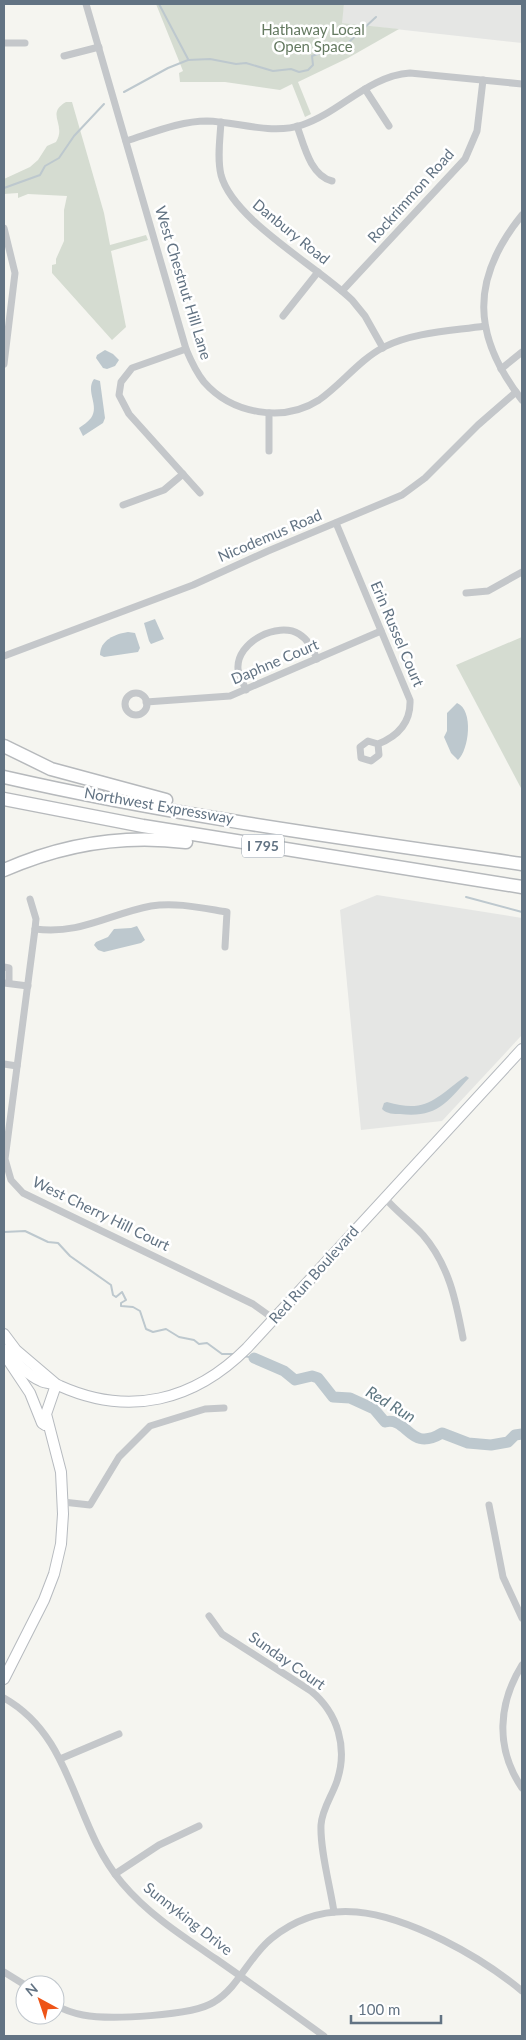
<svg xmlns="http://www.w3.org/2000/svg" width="526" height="2040" viewBox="0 0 526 2040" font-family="Lato,sans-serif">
<rect width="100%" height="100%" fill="#f5f5f0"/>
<g fill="#e5e6e4">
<path d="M344 4H522V43L341 23Z"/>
<path d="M377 895 522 918V1035L442 1121 361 1130 340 910Z"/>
</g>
<g fill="#d5dcd1">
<path d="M156 4H344L342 23 399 29 348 58 298 82 311 114 305 117 292 84 280 90 225 82H180L179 73 183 71Z"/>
<path d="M66 102H72L104 213 110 245 146 235 148 240 111 251 126 327 112 340 52 273V265L56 264V259L64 241V210L67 196 28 194 18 198V193L4 194V179L30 167 38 160 47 146 56 142C67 124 45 114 66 102Z"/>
<path d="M522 637V790L456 665Z"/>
</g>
<g fill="#bdc8ce">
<path d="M105 350 113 354 119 360 115 366 107 369 103 368 96 358 97 355Z"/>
<path d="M94 379 100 381 105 418 103 423 83 436 79 428C83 425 88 422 91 418 100 406 85 391 94 379Z"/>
<path d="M155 619 164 639 151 644 149 641 144 623Z"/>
<path d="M128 632 135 633 140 648 138 652 104 657 100 655C100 640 115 634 128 632Z"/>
<path d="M457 703C474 710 469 750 458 760L451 753 444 737 447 731V713Z"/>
<path d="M137 926 145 940 141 943 104 952 98 950 94 945 96 942 108 937 114 929 131 928Z"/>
<path d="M466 1076 469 1078C446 1103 437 1118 400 1114 394 1114 387 1114 382 1109L384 1103 387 1102C427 1114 435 1098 466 1076Z"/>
</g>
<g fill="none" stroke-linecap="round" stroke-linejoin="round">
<g stroke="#bdc8ce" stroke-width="2">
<path d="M159 4 188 59"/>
<path d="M124 92 168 68 188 60 210 59 236 64 246 63 273 71 291 69 299 72 308 70 313 65 312 56 326 51 344 50 349 42 376 17"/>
<path d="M4 188 40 175 45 166 59 158 74 136 104 104"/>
<path d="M466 897 522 912"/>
<path d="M4 1232 25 1231 48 1242 58 1243 70 1256 111 1285 113 1295 116 1297 122 1292 126 1300 121 1303V1306L133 1307 140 1311 146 1329 153 1332 166 1329 179 1337 194 1340 199 1344 207 1343 222 1354H234"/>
<path d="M244 1356 254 1358"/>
</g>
<path stroke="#bdc8ce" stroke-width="11" d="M254 1358 284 1371 295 1380 312 1376 318 1378 333 1397 350 1398 374 1409 385 1422C408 1416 409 1453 442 1433L468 1443 491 1445 508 1442 515 1435 522 1434"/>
<g stroke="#b6babf" stroke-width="12">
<g id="secondary">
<path d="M4 1334 16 1350 56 1384"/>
<path d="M4 1349C14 1360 27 1375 41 1381 47 1384 54 1383 60 1386 129 1417 194 1401 247 1348L522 1049"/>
<path d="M8 1360 30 1393 42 1423 45 1425"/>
<path d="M4 1679 44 1600 54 1574 61 1544 63 1514 61 1472 46 1414 56 1385"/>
</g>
</g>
<g stroke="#b6b9bc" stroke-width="15">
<g id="highway">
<path d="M4 746 51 769 166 800"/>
<path d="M4 777C174 816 349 839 522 864"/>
<path d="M4 799 143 826 522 887"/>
<path d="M4 870C63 844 122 834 186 842"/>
</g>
</g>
<g stroke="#c4c7ca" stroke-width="7">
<path d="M86 4 186 349C191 361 196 372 204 382 232 414 283 423 319 400 342 384 359 360 384 347 414 332 452 331 485 326"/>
<path d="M4 43H25"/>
<path d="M64 56 99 47"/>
<path d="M365 89 389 126"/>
<path d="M221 122C220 139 217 158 221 175 233 220 317 266 352 300L365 316 383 348"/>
<path d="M297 126C304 145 310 175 332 181"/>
<path d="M126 141C152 133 180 121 207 121 238 122 272 135 302 125 341 112 368 76 410 73L522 84"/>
<path d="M522 215C470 279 472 336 522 400"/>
<path d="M4 228 15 273 4 364"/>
<path d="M342 291 465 159 477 131 483 80"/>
<path d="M283 316 318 272"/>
<path d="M186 349 132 368 121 382 119 395 129 414 200 493"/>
<path d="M501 369 522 352"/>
<path d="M269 451V413"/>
<path d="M123 505 164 490 183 474"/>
<path d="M336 523 410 700C411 723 398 736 378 744L368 741 360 747 361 758 371 761 379 755 378 744"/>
<path d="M466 593 488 591 522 572"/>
<path d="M4 656 193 585 268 551 402 495 425 478 478 425 516 392"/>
<path d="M246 690C244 684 239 676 238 669 236 642 278 621 299 634 309 640 313 650 317 659"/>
<circle cx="136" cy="704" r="11"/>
<path d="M146 702 230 696 381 631"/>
<path d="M30 899 36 919 35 929 5 1159 11 1180 23 1193 253 1304 274 1319"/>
<path d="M35 929C80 935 109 914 151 906 176 902 202 908 227 912L225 947"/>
<path d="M4 967 9 968V982"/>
<path d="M4 983 28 986"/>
<path d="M4 1064 17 1066"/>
<path d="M384 1197C396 1211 411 1222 423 1235 449 1265 456 1301 463 1338"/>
<path d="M63 1502 90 1505 119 1457 150 1426 205 1409 224 1408"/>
<path d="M489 1505 503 1577 522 1618"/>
<path d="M209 1616 222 1634 311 1691C338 1713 348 1748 337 1781 332 1796 322 1809 321 1825 320 1851 330 1885 334 1912"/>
<path d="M522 1665C498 1704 495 1748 522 1788"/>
<path d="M4 1698C75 1738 72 1824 122 1883 148 1914 182 1936 216 1959 252 1984 288 2010 324 2036"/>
<path d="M60 1759 119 1734"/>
<path d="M115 1874 159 1845 199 1826"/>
<path d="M4 1972 25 1985"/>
<path d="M55 2005C64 2010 73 2013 83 2015 109 2020 193 2016 214 2002 239 1987 249 1956 272 1938 327 1894 386 1912 443 1940 471 1954 498 1971 522 1991"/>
</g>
<use href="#secondary" stroke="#fff" stroke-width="10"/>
<use href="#highway" stroke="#fff" stroke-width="12"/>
</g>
<g text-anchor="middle" stroke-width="5" stroke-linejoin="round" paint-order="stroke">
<rect fill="#fff" stroke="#919da8" stroke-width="1" x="242" y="834.5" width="42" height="23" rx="4"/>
<g font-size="14" font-weight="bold" fill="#627383">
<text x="263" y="851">I 795</text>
</g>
<g font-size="15" fill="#657a61" stroke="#fff">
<text x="313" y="35">Hathaway Local<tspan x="313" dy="17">Open Space</tspan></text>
</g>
<g font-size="15" fill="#627383" stroke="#fff">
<text transform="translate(411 196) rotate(-48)" y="5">Rockrimmon Road</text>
<text transform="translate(291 232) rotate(39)" y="5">Danbury Road</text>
<text transform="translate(183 283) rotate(73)" y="5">West Chestnut Hill Lane</text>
<text transform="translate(270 536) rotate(-23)" y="5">Nicodemus Road</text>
<text transform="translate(397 634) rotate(67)" y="5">Erin Russel Court</text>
<text transform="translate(275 662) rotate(-23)" y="5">Daphne Court</text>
<text transform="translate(159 806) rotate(10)" y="5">Northwest Expressway</text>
<text transform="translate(101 1214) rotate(26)" y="5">West Cherry Hill Court</text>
<text transform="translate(314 1275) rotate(-48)" y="5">Red Run Boulevard</text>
<text transform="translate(287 1661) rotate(35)" y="5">Sunday Court</text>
<text transform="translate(188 1919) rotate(38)" y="5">Sunnyking Drive</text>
</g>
<g font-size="16" font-style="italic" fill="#5d7681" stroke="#fff">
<text transform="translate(391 1404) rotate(31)" y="6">Red Run</text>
</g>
</g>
<rect width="526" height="2040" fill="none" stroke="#627383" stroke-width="10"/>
<g transform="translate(40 2000) rotate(320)"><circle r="24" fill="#ffffff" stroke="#c0c7cd"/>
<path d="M0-4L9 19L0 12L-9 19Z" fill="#ee5417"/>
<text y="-8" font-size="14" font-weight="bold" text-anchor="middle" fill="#627383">N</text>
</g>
<path d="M351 2015v8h90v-8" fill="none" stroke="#627383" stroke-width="2.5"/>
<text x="358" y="2015" font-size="15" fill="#627383" stroke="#ffffff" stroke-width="4" paint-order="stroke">100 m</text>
</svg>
